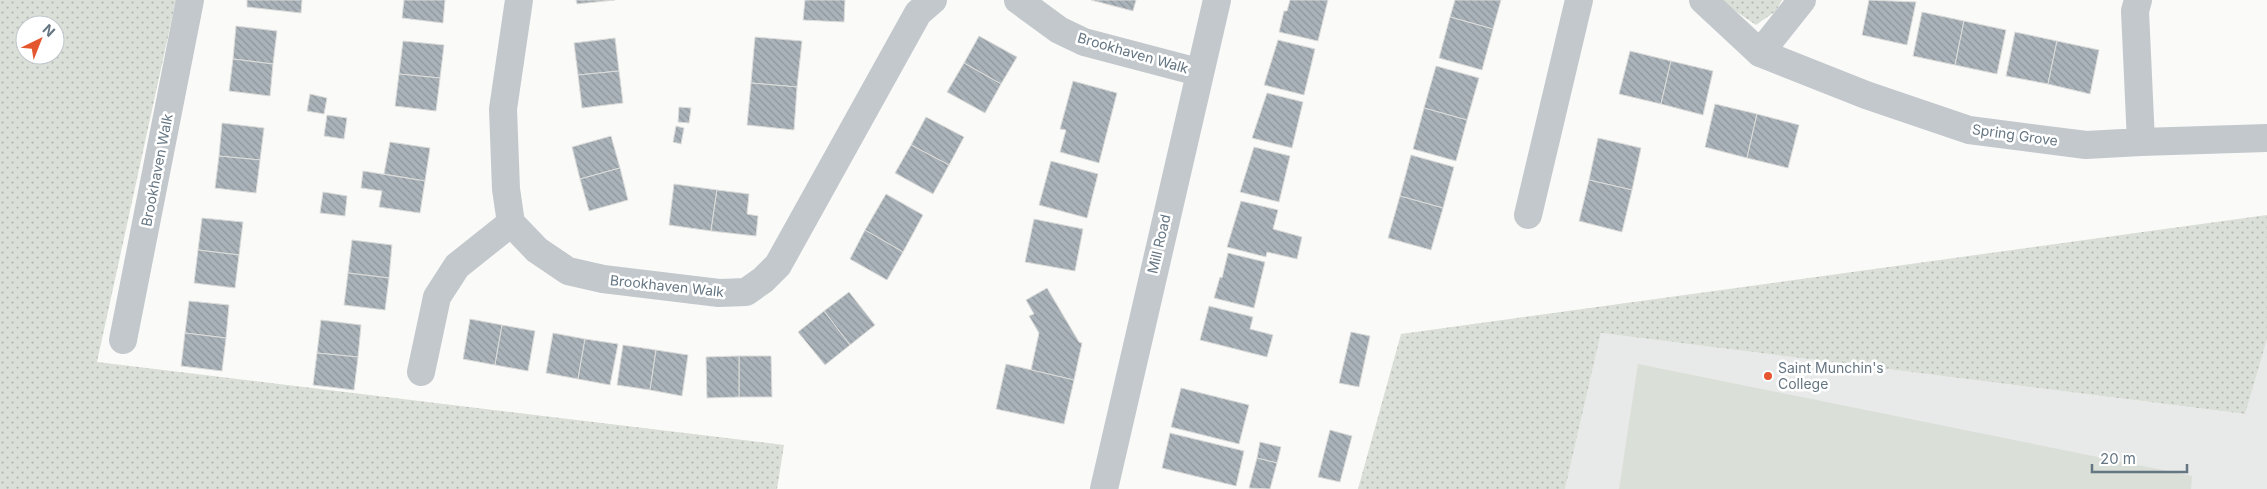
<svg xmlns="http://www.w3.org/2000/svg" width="2267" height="489" viewBox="0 0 2267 489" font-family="Inter,sans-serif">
<defs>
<pattern id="grass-dots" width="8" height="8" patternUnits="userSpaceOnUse" patternTransform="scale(1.25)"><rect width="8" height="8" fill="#dadfd7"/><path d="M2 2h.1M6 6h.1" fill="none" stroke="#b4b9b4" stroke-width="1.8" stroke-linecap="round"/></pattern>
<pattern id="building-back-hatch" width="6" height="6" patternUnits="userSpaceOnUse" patternTransform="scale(1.25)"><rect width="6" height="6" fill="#aab3b9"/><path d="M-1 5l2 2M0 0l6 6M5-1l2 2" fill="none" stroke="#8e969c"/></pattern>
</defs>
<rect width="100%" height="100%" fill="#fafaf8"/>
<path fill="#e8e9e9" d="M1601 333 2244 414 2267 339V489H1565Z"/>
<g fill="url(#grass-dots)" fill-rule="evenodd">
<path d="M0 0H176L97 362 784 445 777 489H0ZM25 25H55V55H25Z"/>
<path d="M1719 0H1782L1776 11 1756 25Z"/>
<path d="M2267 215V339L2245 414 1601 333 1565 489H1358L1401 334Z"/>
</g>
<path fill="#dadfd7" d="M1638 364 2192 476 2191 489H1619Z"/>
<g fill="url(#building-back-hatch)" stroke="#dcdcda">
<path d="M247 0H302L301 13 247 7Z"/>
<path d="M404 0H445L443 23 402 18Z"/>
<path d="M576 0H615L577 4Z"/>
<path d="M805 0H845L844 22 803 20Z"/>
<path d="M1091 0H1136L1133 11Z"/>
<path d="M1290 0H1328L1318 41 1279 32 1284 11H1287Z"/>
<path d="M1455 0H1501L1493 29 1450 17Z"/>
<path d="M1869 0 1916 2 1907 45 1862 35Z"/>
<path d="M1922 12 1964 21 1955 65 1913 56Z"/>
<path d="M1450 17 1493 29 1482 70 1439 58Z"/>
<path d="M1964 21 2006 30 1997 74 1955 65Z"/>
<path d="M236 26 277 31 273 64 233 59Z"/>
<path d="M2015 32 2057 41 2048 84 2006 76Z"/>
<path d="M979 36 1017 57 1001 84 964 63Z"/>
<path d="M755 37 802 41 797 87 751 83Z"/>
<path d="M615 38 619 71 578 75 574 43Z"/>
<path d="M1278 40 1315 49 1304 95 1264 85Z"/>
<path d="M403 41 444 45 440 78 399 74Z"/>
<path d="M2057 41 2099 50 2090 94 2048 84Z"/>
<path d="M1630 51 1671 61 1661 104 1619 94Z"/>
<path d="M233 59 273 64 270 96 229 91Z"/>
<path d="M1671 61 1713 71 1703 115 1661 104Z"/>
<path d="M964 63 1001 84 985 113 947 92Z"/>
<path d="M1436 66 1479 78 1467 120 1424 108Z"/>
<path d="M619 71 623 103 582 108 578 75Z"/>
<path d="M399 74 440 78 436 111 395 106Z"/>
<path d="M1073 81 1117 93 1099 163 1060 152 1066 130 1060 129Z"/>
<path d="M751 83 797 87 794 130 747 125Z"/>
<path d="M1267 93 1303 102 1292 148 1252 138Z"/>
<path d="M310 94 327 98 324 114 307 111Z"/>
<path d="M1715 104 1757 114 1747 158 1705 147Z"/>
<path d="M679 107 691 108 689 123 678 122Z"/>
<path d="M1424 108 1467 120 1456 161 1413 149Z"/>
<path d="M1757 114 1799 125 1788 168 1747 158Z"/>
<path d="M327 115 347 118 344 139 324 136Z"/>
<path d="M926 117 964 137 949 165 911 145Z"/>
<path d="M222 123 264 128 260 160 219 156Z"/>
<path d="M676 126 684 128 681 144 673 142Z"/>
<path d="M611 136 620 168 580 179 572 147Z"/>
<path d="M1598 138 1641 148 1632 190 1589 180Z"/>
<path d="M390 142 430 148 425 181 384 174Z"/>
<path d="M911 145 949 165 933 194 895 173Z"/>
<path d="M1254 147 1290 156 1279 202 1240 192Z"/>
<path d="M1411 155 1454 167 1443 208 1400 196Z"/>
<path d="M219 156 260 160 256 193 215 188Z"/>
<path d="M1051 161 1098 174 1087 218 1039 205Z"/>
<path d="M620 168 628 200 589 211 580 179Z"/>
<path d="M363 171 425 181 420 213 379 207 382 191 361 188Z"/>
<path d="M1589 180 1632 190 1622 232 1579 221Z"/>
<path d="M674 184 717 190 711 231 669 225Z"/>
<path d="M717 190 749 194 747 214 758 216 756 236 711 231Z"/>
<path d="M323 192 347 196 345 216 320 213Z"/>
<path d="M886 194 923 215 903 252 865 230Z"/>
<path d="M1400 196 1443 208 1431 250 1388 238Z"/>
<path d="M1241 201 1278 210 1273 229 1302 237 1297 259 1267 252 1266 257 1227 247Z"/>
<path d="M202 218 243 222 239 255 198 250Z"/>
<path d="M1034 219 1083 229 1075 271 1025 262Z"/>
<path d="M865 230 903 252 887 280 850 259Z"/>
<path d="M352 240 392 245 389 278 348 273Z"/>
<path d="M198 250 239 255 235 288 194 283Z"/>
<path d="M1228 253 1265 262 1254 308 1214 298 1220 277 1222 278Z"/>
<path d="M348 273 389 278 385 310 344 305Z"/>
<path d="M1047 288 1079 342 1082 343 1074 380 1031 370 1039 333 1029 316 1034 314 1026 300Z"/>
<path d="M849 292 875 325 850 345 824 311Z"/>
<path d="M189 301 229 305 226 338 185 333Z"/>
<path d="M1209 306 1253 317 1250 329 1273 335 1267 357 1200 340Z"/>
<path d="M824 311 850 345 825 365 798 332Z"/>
<path d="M470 319 502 325 495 365 463 359Z"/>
<path d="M321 320 361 325 358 357 317 353Z"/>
<path d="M502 325 535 331 528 371 495 365Z"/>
<path d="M1351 332 1370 336 1359 387 1339 383Z"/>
<path d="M185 333 226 338 222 371 181 366Z"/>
<path d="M553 333 585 339 578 379 546 373Z"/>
<path d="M585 339 618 344 610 385 578 379Z"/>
<path d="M623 345 656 350 650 390 617 385Z"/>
<path d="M656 350 688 355 682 396 650 390Z"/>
<path d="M317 353 358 357 354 390 313 385Z"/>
<path d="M739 356H771L772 397H739Z"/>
<path d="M739 356V397L707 398 706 357Z"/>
<path d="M1006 364 1074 380 1064 424 996 409Z"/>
<path d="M1181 388 1249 405 1239 444 1171 427Z"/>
<path d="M1330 430 1352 436 1340 482 1318 477Z"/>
<path d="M1170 433 1244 451 1236 486 1162 468Z"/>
<path d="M1260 442 1281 447 1277 463 1257 458Z"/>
<path d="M1257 458 1277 463 1270 489 1249 488Z"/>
</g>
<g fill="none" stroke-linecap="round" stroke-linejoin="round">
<g stroke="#c3c8cc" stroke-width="28">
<path d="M519 0 503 109 506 189 511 223 537 250 568 271 603 279 719 293 746 292 763 280 778 265 918 13 933 0"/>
<path d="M1018 0 1059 30 1084 42 1198 72"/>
<path d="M1703 0 1760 53 1866 95 1969 130 2086 145 2141 142 2135 11 2138 0"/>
<path d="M1760 53 1802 0"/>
<path d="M2141 142 2267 138"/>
<path d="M1528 215 1579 0"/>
<path d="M123 340 190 0"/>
<path d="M421 372 437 297 457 266 511 223"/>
</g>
<path stroke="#c3c8cc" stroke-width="28" d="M1104 489 1217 0"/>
</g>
<circle fill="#e4572e" stroke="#fff" stroke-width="2" cx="1768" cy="376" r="5"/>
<g text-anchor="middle" stroke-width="5" stroke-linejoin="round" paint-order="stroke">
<g font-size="14" fill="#657683" stroke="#fff">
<text transform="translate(1133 53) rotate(16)" y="5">Brookhaven Walk</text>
<text transform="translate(2015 135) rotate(8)" y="5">Spring Grove</text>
<text transform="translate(157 170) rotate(-79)" y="5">Brookhaven Walk</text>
<text transform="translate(1159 244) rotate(-77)" y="5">Mill Road</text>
<text transform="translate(667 286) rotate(6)" y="5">Brookhaven Walk</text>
</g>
<g font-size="14" fill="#657683" stroke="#fff" text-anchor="start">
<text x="1778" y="373">Saint Munchin's<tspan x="1778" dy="16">College</tspan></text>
</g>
</g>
<g transform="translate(40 40) rotate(43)"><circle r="24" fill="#ffffff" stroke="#c1c8cd"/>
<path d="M0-4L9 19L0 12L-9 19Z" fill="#e4572e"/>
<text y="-8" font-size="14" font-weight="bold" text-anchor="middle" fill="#657683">N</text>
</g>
<path d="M2092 464v8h95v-8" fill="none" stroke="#657683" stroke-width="2.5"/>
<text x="2100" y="464" font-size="15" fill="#657683" stroke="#ffffff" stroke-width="4" paint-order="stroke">20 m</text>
</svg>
